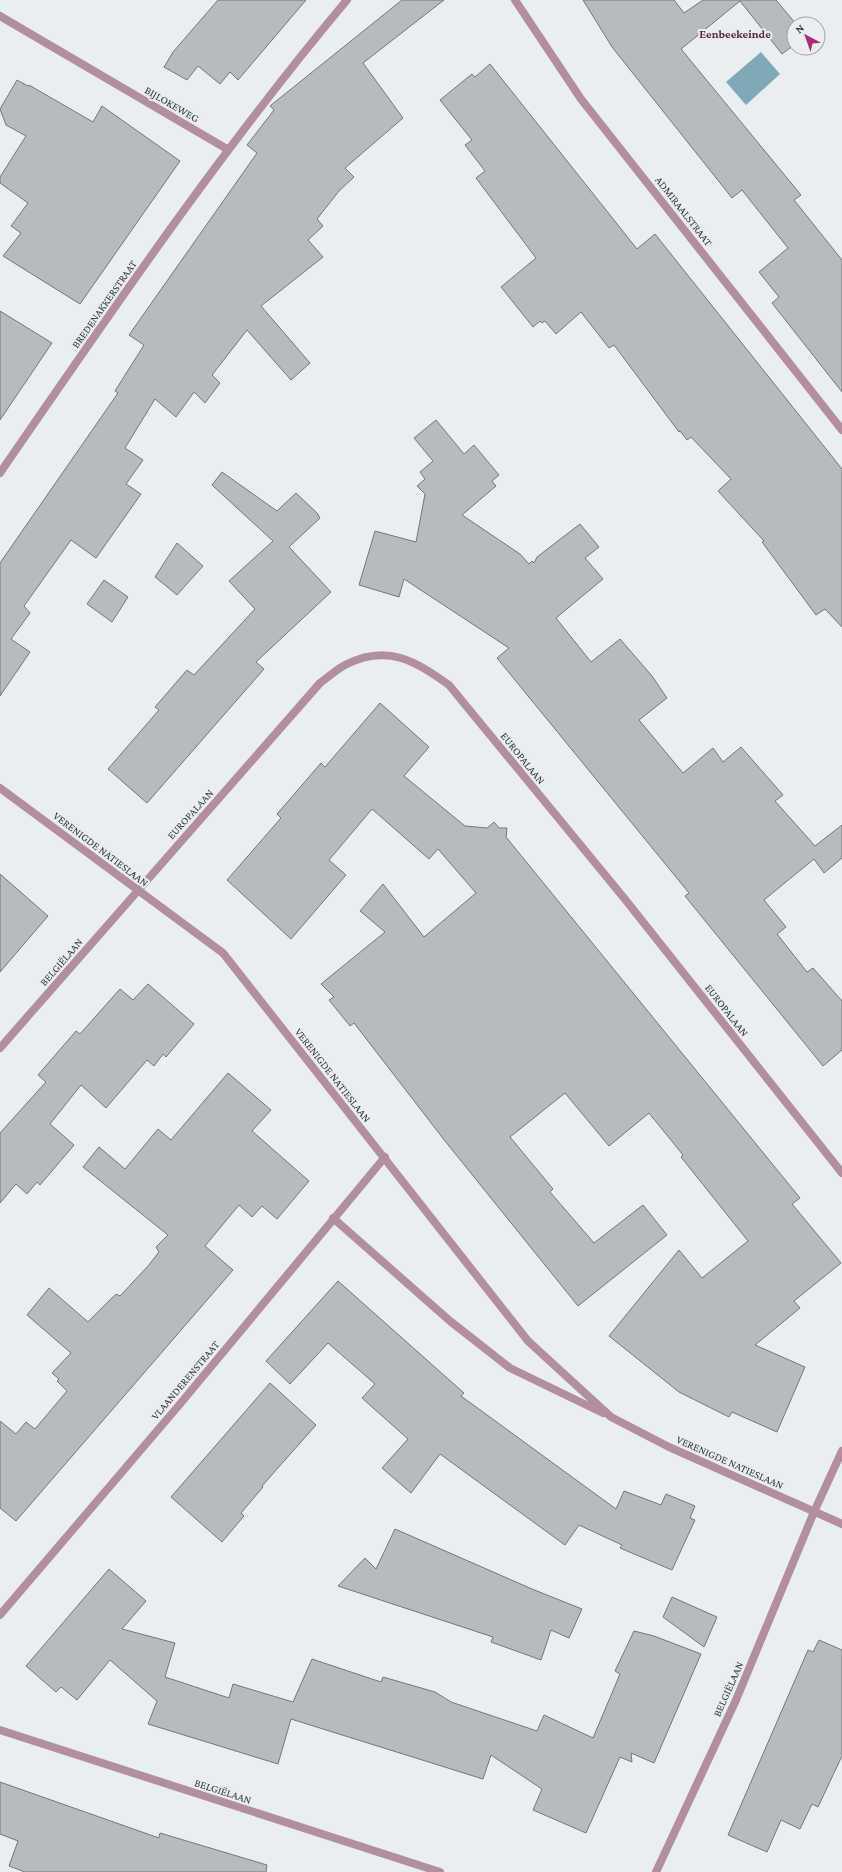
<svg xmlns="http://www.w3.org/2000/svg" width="842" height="1872" viewBox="0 0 842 1872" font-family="'Crimson Pro',serif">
<rect width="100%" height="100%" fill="#e9eef0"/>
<path fill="#80a9b8" d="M761 52 780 74 746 105 726 82Z"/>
<g fill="#b6bbbd" stroke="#737779">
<path d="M218 0H306L238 80 230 72 220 84 198 66 187 80 164 67 173 52Z"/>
<path d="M402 0H444L363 63 403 118 345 168 354 177 339 191 317 219 323 226 308 240 323 257 261 306 310 363 291 380 247 330 212 375 220 383 205 403 194 392 176 417 155 399 125 448 143 460 126 484 141 494 96 558 71 540 24 606 30 613 11 639 30 652 0 696V563L118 393 115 391 144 345 129 335 257 153 247 145 274 110 270 106Z"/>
<path d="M583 0H674L684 13 703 0H776L796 24H794V45L782 54 740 1 681 49 801 195 794 200 842 260V392L772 303 779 297 759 272 788 248 742 190 732 198 612 47Z"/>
<path d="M490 64 637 249 655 234 842 469V627L825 609 816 615 762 542 764 541 718 491 731 479 691 437 687 440 680 431 679 432 620 353 614 345 609 348 581 312 556 334 545 321 542 323 540 321 533 327 501 287 536 258 476 178 485 171 465 145 472 140 440 100 472 74 475 77Z"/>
<path d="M17 80 28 86 29 85 93 122 102 106 180 161 80 304 3 256 21 233 11 226 28 203 0 183V177L26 136 6 125 0 109Z"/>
<path d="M0 311 52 343 0 420Z"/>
<path d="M436 420 464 454 474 445 499 475 492 481 496 486 462 515 520 554 529 564 532 561 534 563 537 557 580 524 599 547 585 558 603 579 556 618 591 662 620 639 652 676 667 698 639 720 683 773 713 748 723 762 741 747 783 795 775 801 815 846 842 825V858L824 873 814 859 764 900 786 927 777 934 807 972 813 968 842 1001V1050L823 1066 685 896 689 893 497 658 509 648 404 579 399 597 359 585 375 531 416 542 425 494 417 486 425 479 420 472 433 461 414 438Z"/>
<path d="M222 472 277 511 296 493 317 513 320 518 289 547 331 592 256 662 264 669 147 803 108 769 159 710 155 707 187 670 194 675 255 609 229 581 273 541 212 485Z"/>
<path d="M177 543 203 566 177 595 155 577Z"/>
<path d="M104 580 128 597 112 622 87 604Z"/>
<path d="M380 703 429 747 404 776 465 826 487 828 494 822 499 828H507L506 837 800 1198 792 1204 841 1263 794 1301 800 1308 755 1345 805 1367 777 1432 732 1412 729 1417 679 1392 609 1336 679 1250 702 1278 748 1241 681 1157 683 1155 649 1113 609 1146 565 1093 510 1137 553 1189 550 1192 594 1243 643 1205 667 1235 578 1306 445 1141 354 1023 350 1026 329 1000 334 997 321 984 385 932 360 911 383 884 424 937 476 893 438 849 429 859 372 809 329 860 346 875 291 939 227 880 281 818 277 814 321 763 325 767Z"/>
<path d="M0 874 48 916 0 972Z"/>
<path d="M148 984 194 1024 166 1057 163 1054 154 1066 147 1060 106 1108 81 1085 50 1124 74 1145 40 1185 37 1182 27 1194 16 1184 0 1203V1133L46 1082 38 1075 76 1031 80 1034 120 989 133 1000Z"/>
<path d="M228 1073 271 1110 252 1131 309 1181 277 1219 262 1206 252 1217 239 1205 205 1246 233 1270 16 1521 0 1508V1421L16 1434 26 1422 35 1429 67 1391 57 1381 59 1379 52 1373 71 1353 27 1315 49 1288 88 1322 116 1294 120 1296 148 1266 159 1252 156 1247 168 1235 83 1167 99 1147 125 1169 158 1129 171 1140Z"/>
<path d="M338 1281 464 1393 461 1396 616 1509 624 1491 661 1505 666 1494 695 1506 690 1518 695 1520 672 1570 620 1548 622 1545 579 1525 565 1545 440 1454 411 1493 382 1468 408 1439 362 1398 375 1384 328 1343 290 1384 266 1361Z"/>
<path d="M270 1383 316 1425 262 1486 263 1487 241 1513 244 1516 222 1542 171 1497Z"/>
<path d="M395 1529 532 1589 582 1609 569 1638 551 1630 541 1660 491 1642 493 1637 338 1586 365 1558 376 1569Z"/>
<path d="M109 1569 146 1601 122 1629 175 1643 165 1677 229 1698 233 1684 293 1702 312 1659 381 1682 383 1677 435 1692 451 1702 537 1731 544 1715 593 1738 620 1674 615 1671 634 1631 654 1636 701 1654 654 1763 631 1753 632 1762 620 1757 586 1833 533 1810 542 1789 491 1755 483 1779 291 1719 278 1764 148 1724 157 1701 110 1660 77 1700 61 1687 56 1692 26 1666Z"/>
<path d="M672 1597 717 1617 704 1647 663 1617Z"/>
<path d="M819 1640 842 1650V1756L818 1807 812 1804 800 1829 781 1820 767 1852 728 1835 808 1650 813 1652Z"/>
<path d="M0 1782 159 1838 160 1833 267 1865 266 1872H25L9 1866 18 1841 0 1834Z"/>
</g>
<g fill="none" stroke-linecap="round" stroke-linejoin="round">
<g stroke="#b28ea0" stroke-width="8">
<path d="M515 0 581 99 842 430"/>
<path d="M0 16 227 149"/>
<path d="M0 473C111 312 221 150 347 0"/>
<path d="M0 788 223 953 528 1341 611 1417 669 1447 842 1524"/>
<path d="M0 1048 320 683C328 677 336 670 345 665 387 643 415 661 449 685L624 898 842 1173"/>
<path d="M333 1218 450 1321 510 1368 603 1413"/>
<path d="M0 1615 180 1404 385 1157"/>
<path d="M0 1730 440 1872"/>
<path d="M656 1872 736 1700 814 1512 842 1451"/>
</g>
</g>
<g text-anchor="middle" stroke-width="4" stroke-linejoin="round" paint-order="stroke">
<g font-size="11" fill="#363839" stroke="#e9eef0">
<text transform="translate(172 104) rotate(30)" y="4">BIJLOKEWEG</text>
<text transform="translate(684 211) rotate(52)" y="4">ADMIRAALSTRAAT</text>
<text transform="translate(104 304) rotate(-55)" y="4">BREDENAKKERSTRAAT</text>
<text transform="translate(523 758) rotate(51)" y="4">EUROPALAAN</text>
<text transform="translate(190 814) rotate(-48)" y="4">EUROPALAAN</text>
<text transform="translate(101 849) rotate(37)" y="4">VERENIGDE NATIESLAAN</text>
<text transform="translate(61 962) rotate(-49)" y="4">BELGIËLAAN</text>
<text transform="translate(727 1010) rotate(52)" y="4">EUROPALAAN</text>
<text transform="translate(333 1075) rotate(52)" y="4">VERENIGDE NATIESLAAN</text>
<text transform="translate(185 1380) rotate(-50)" y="4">VLAANDERENSTRAAT</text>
<text transform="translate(730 1462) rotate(24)" y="4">VERENIGDE NATIESLAAN</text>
<text transform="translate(728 1689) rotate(-66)" y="4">BELGIËLAAN</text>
<text transform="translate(223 1791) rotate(18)" y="4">BELGIËLAAN</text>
</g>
<g font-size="12" font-weight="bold" fill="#63264a" stroke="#e9eef0">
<text x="735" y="38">Eenbeekeinde</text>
</g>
</g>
<g transform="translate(806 36) rotate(319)"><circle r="19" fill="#e9eef0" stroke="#a1a5a7"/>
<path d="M0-3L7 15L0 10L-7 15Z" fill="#ab2c7b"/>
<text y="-6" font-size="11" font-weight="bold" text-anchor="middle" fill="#363839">N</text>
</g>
</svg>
